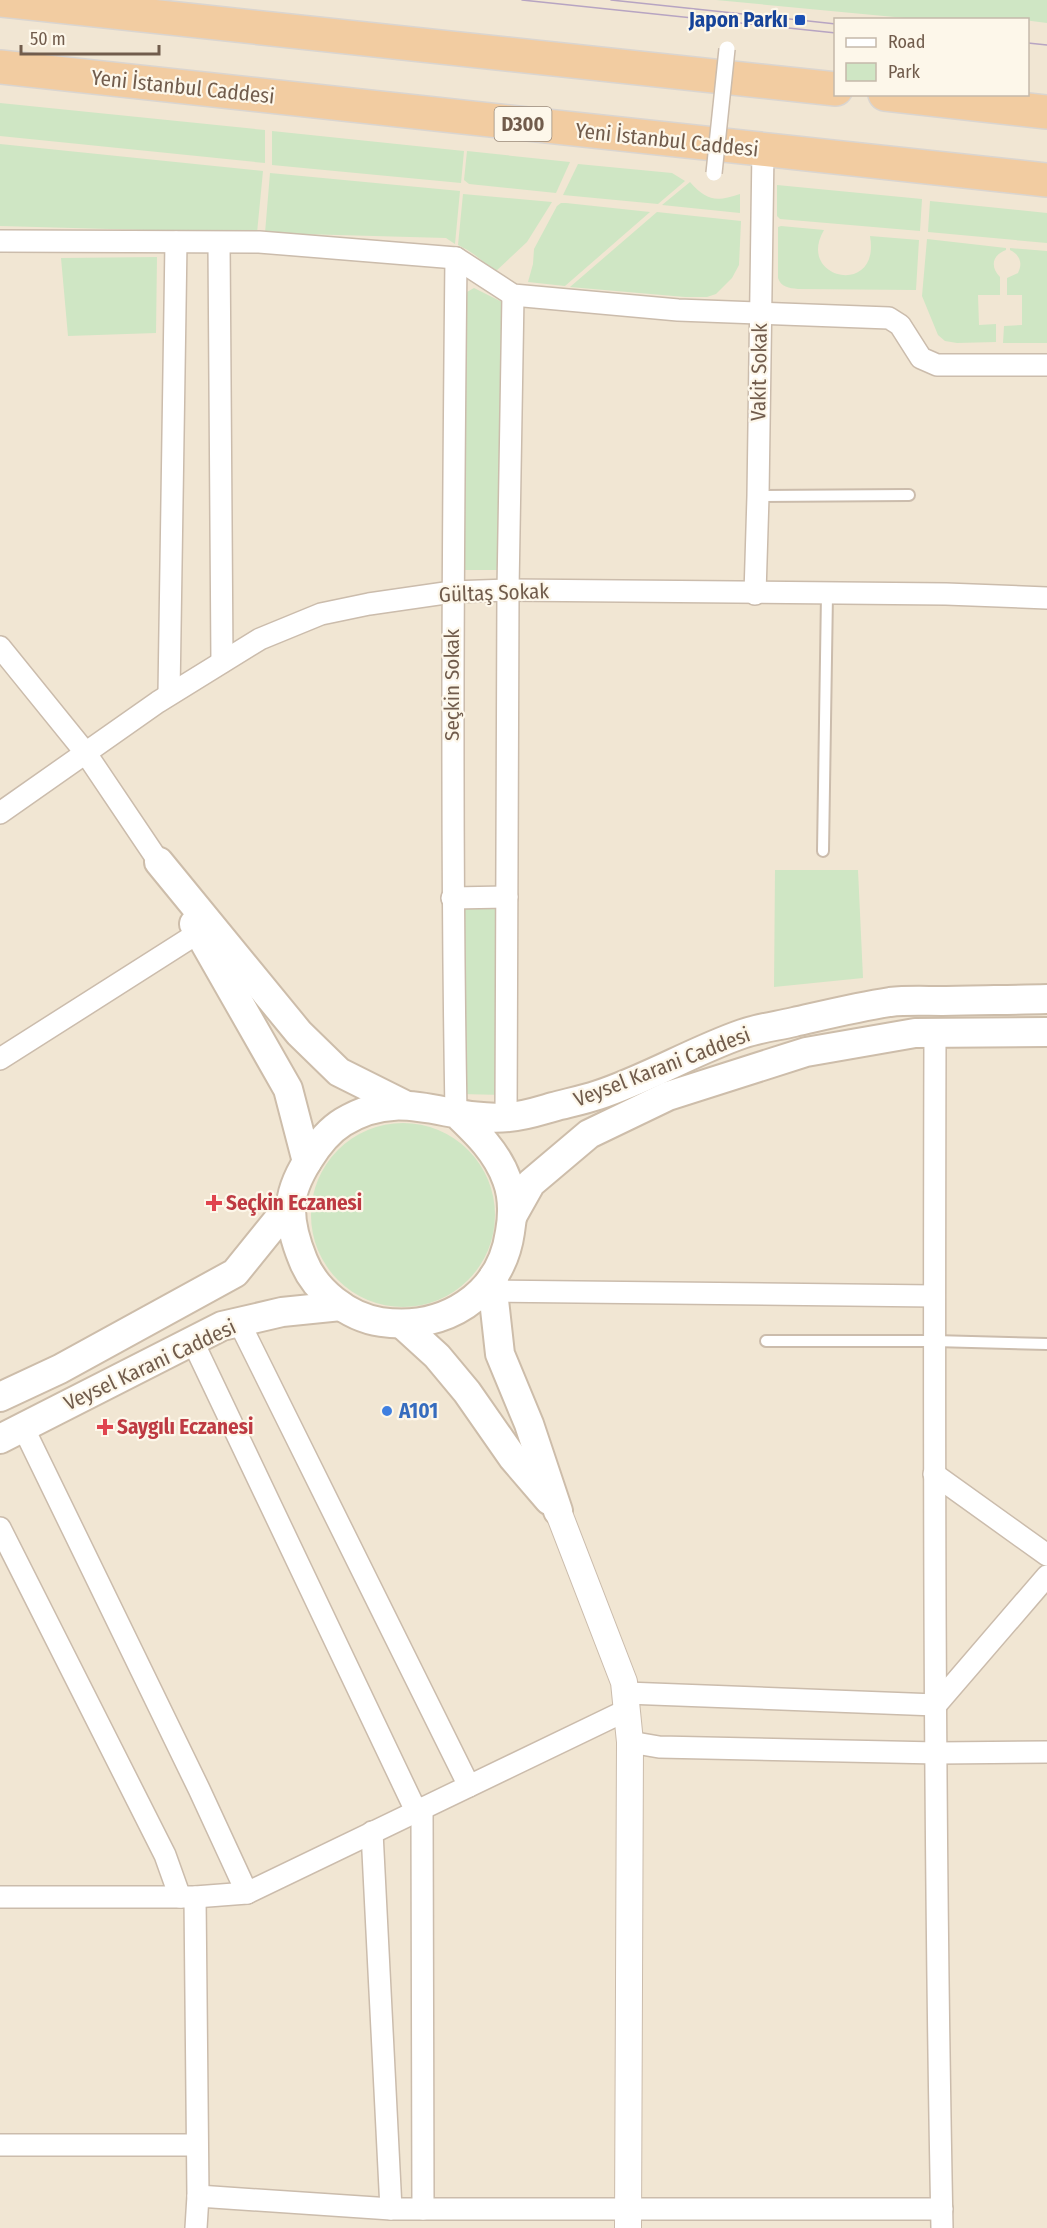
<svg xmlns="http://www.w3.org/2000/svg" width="1047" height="2228" viewBox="0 0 1047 2228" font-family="'Fira Sans Condensed',sans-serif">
<rect width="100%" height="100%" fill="#faf4e4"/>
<path fill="#f1e6d3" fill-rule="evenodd" d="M0 0H1047V2228H0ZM836 20H1028V94H836Z"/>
<g fill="#cfe6c4">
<path d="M716 0H1047V23L1008 18H905Z"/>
<path d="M0 103 265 130V163L0 136Z"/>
<path d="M272 131 464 151 461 183 272 165Z"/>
<path d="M0 144 263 171 257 233 0 226Z"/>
<path d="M467 151 570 162 556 193 469 184 464 180Z"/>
<path d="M578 164 672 173 685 181 658 204 563 195Z"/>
<path d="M270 173 460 191 455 244 446 238 265 233Z"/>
<path d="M690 182C707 201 716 202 740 194V213L662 205Z"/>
<path d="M777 185 922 199 920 231 780 219 777 216Z"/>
<path d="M463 194 552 202 527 242 495 272C487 267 487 264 480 259 473 253 466 249 458 245Z"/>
<path d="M930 201 1047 213V243L928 232Z"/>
<path d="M561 203H566L650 212 565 286 528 282 533 264 534 249 557 206Z"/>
<path d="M657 212 741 221 739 265 732 278 716 294 707 297H685L570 287Z"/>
<path d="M781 226 824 230C795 279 881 298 870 236L919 240 916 290 798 289C789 288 781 287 778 278V227Z"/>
<path d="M927 239 1006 248V250C992 255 990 267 1000 277V295H978L979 325 996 324V342L957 343 945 341 938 335 922 296Z"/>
<path d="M1010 248 1047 251V343H1003L1004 326 1022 325V295H1007V278L1018 273C1023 263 1020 255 1010 250Z"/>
<path d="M157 257 156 333 68 336 61 258Z"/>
<path d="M474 288 502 302 506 308 504 570H462L467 292Z"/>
<path d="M775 870H858L863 978 774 987Z"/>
<path d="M502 906 504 1095 459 1094 461 907Z"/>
<circle cx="403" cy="1215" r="92"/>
</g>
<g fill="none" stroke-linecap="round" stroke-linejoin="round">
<g stroke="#cbbcac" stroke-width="14">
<g id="service">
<path d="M758 496 909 495"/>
<path d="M823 851 827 594"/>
<path d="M766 1341H934L1047 1344"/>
</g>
</g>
<g stroke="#cbbcac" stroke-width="24">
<g id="minor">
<path d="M0 241 259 242 456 258 513 295 678 310 889 318 900 325 921 358 937 365H1047"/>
<path d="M219 243 222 662"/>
<path d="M755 594 758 496 763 150"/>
<path d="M0 647 85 752 159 862"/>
<path d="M169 694 176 242"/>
<path d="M0 813 158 702 260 639 321 614 369 604 452 592 508 590 946 594 1047 598"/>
<path d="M452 898 507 897"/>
<path d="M935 1033C934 1431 934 1830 942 2228"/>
<path d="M0 1059 198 933"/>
<path d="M456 1113C451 828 453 543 456 258"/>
<path d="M506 1118 508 590 513 295"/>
<path d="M493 1291 934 1296"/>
<path d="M239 1322 469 1786"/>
<path d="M193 1342 416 1811"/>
<path d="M23 1427 199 1789 247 1893"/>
<path d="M934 1474 1047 1555"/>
<path d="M0 1528 165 1855 180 1897"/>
<path d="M626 1693 936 1705 1047 1576"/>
<path d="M630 1742 659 1747 937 1753 1047 1752"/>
<path d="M422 1808 423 2209"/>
<path d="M372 1832 391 2209"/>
<path d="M0 1897H195L247 1893 627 1710"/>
<path d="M195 1897 198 2196 196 2228"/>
<path d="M0 2145H197"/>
<path d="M198 2196 391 2209H942"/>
</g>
</g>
<g stroke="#cbbcac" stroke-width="28">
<path id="tertiary" d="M558 1511 624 1682 630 1742 628 2228"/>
</g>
<g stroke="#cdbdaa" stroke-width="32">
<g id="secondary">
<path d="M159 862 299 1033 339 1072 403 1104"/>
<path d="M194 924 288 1089 307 1162"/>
<path d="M456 1113C477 1133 497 1152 507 1180 513 1196 513 1215 510 1232 501 1296 444 1331 381 1322 348 1317 315 1291 303 1260 296 1243 291 1227 291 1209 290 1181 320 1136 343 1122 403 1085 448 1123 509 1117 524 1116 539 1111 553 1107 568 1103 583 1100 598 1095 647 1079 693 1051 742 1034 759 1028 777 1026 794 1022 825 1015 857 1007 890 1002 907 1000 925 1001 942 1001 977 1000 1012 1000 1047 999"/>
<path d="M513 1215 531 1183 589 1134 668 1096 806 1052 915 1033 1047 1032"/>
<path d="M494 1276 493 1291 500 1354 529 1424 558 1511"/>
<path d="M403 1325 437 1356 467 1392 513 1458 549 1500"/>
<path d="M0 1397 60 1369 235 1273 290 1205"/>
<path d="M0 1439 222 1326 282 1312 341 1306"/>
</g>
</g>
<g stroke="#dad5d0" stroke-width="36">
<g id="trunk">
<path d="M0 0 836 89"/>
<path d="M0 67 1047 180"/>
<path d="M885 94 1047 112"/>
</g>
</g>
<use href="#service" stroke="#fff" stroke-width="10"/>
<use href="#minor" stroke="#fff" stroke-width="21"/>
<use href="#tertiary" stroke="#fff" stroke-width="26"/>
<use href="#secondary" stroke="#fff" stroke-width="28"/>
<use href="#trunk" stroke="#f2cca1" stroke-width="33"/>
<g stroke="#b7a4c2" stroke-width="1.5">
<path d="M522 0 836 33"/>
<path d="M611 0 836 24"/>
<path d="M1028 43 1047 45"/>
</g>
<g stroke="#cbbcac" stroke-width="18" stroke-linecap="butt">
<path id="pedestrian-bridge" d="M714 173 727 49"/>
</g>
<use href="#pedestrian-bridge" stroke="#fff" stroke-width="15"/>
</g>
<rect fill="#1a4fb4" stroke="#fdf7ea" stroke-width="2" x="794" y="14" width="12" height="12" rx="3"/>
<g fill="#e0444e" stroke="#fdf7ea" stroke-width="2">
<path d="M211 1194h6v6h6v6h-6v6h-6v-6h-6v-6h6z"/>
<path d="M102 1418h6v6h6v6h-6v6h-6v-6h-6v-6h6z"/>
</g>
<circle fill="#3f7fe0" stroke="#fdf7ea" stroke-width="2" cx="387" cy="1411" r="6"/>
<g text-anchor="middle" stroke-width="4.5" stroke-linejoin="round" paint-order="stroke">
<rect fill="#fdf7ea" stroke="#9b8a7b" stroke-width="1.5" x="494.5" y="107" width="57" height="34" rx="4.5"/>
<g font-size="20" font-weight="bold" fill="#715c4c">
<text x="523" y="131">D300</text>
</g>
<g font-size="21" font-weight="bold" fill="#164399" stroke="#fdf7ea" text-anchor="end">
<text x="788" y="27">Japon Parkı</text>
</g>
<g font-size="21" fill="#715c4c" stroke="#fdf7ea">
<text transform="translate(183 87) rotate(6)" y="7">Yeni İstanbul Caddesi</text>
<text transform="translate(667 140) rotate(6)" y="7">Yeni İstanbul Caddesi</text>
<text transform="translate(759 372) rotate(-89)" y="7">Vakit Sokak</text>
<text transform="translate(494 593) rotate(-2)" y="7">Gültaş Sokak</text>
<text transform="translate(452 685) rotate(-90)" y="7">Seçkin Sokak</text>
<text transform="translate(662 1067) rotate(-21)" y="7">Veysel Karani Caddesi</text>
<text transform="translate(150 1365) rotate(-25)" y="7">Veysel Karani Caddesi</text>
</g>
<g font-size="21" font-weight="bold" fill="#be3a42" stroke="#fdf7ea" text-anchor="start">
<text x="226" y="1210">Seçkin Eczanesi</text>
<text x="117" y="1434">Saygılı Eczanesi</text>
</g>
<g font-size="21" font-weight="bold" fill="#366cbe" stroke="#fdf7ea" text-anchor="start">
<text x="399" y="1418">A101</text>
</g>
</g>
<rect x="834" y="18" width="195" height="78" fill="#fdf7ea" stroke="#c5b9ab" stroke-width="1.5"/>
<rect x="846" y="38" width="30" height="9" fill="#ffffff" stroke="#c5b9ab" stroke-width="1.5"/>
<text x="888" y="48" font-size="18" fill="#715c4c">Road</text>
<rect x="846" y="63" width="30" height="18" fill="#cfe6c4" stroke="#c5b9ab" stroke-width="1.5"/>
<text x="888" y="78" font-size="18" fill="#715c4c">Park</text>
<path d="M21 45v9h138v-9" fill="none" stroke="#715c4c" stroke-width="3"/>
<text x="30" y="45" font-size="18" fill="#715c4c" stroke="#fdf7ea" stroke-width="4.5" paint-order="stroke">50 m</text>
</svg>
